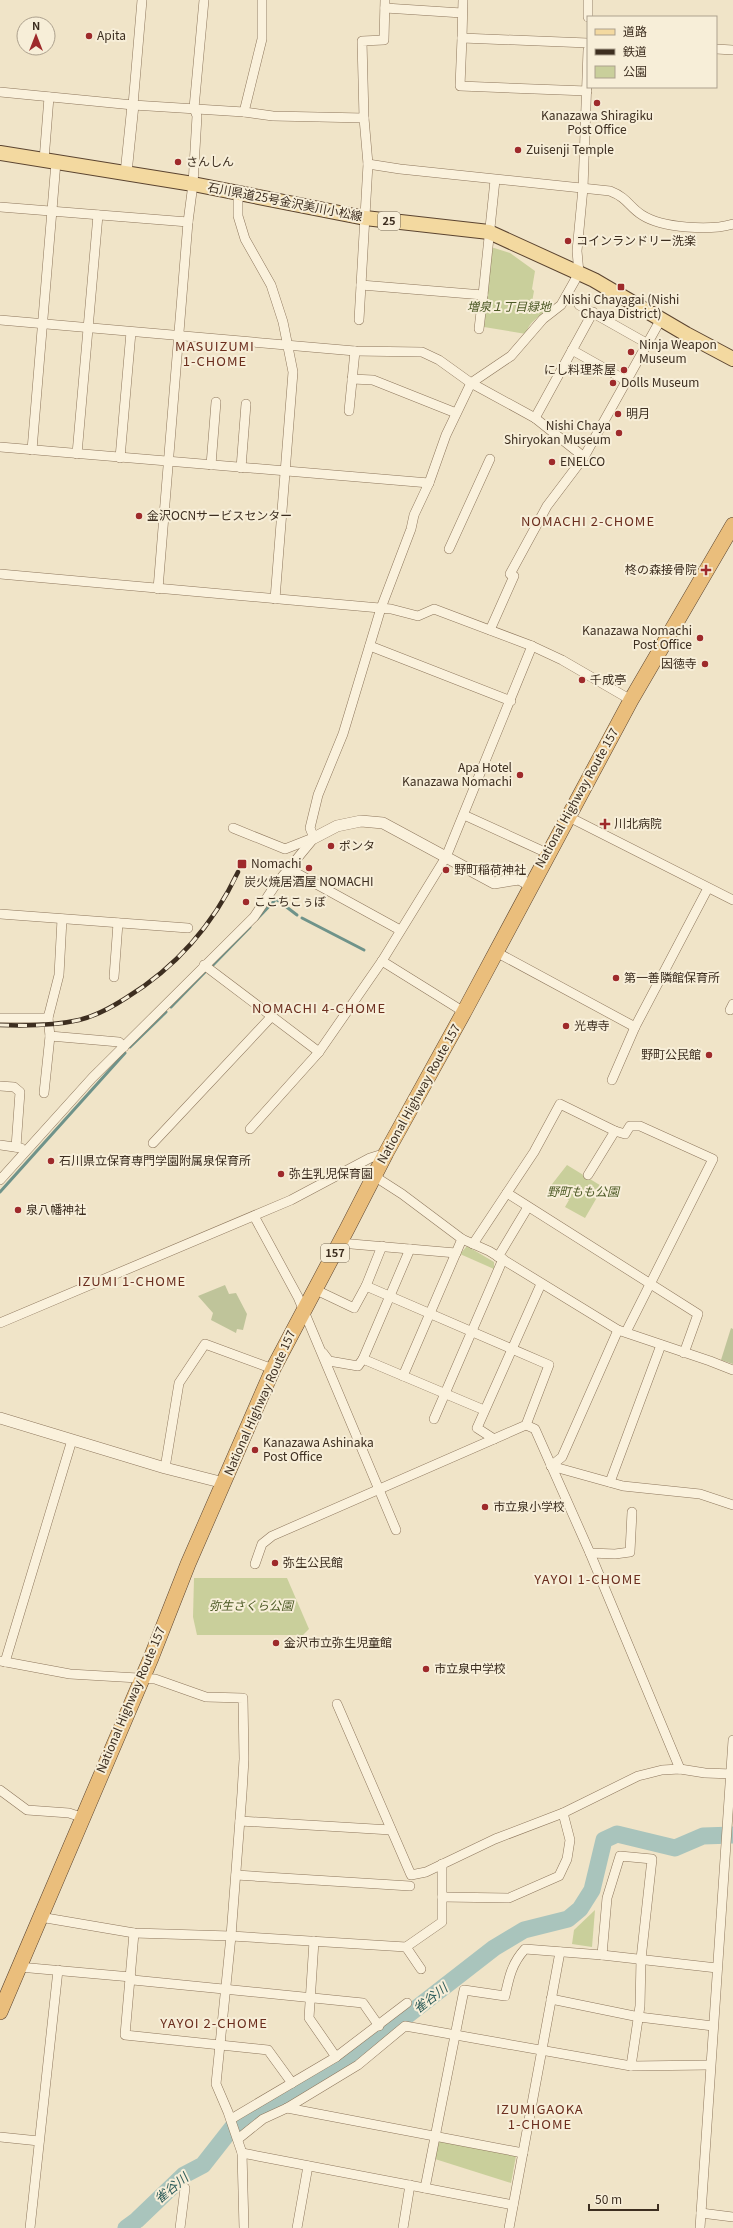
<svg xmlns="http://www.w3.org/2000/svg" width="733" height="2228" viewBox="0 0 733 2228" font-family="Georgia,'Noto Sans JP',serif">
<rect width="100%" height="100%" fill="#f0e4c8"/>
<g fill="#c9cf9b">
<path d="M491 247 510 253 535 271 532 289 534 291 532 302 552 308C542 314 528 322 526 334L484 327Z"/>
<path d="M567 1165 603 1187 585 1218 565 1207 569 1200 549 1188Z"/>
<path d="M467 1246 494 1262V1269L460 1254Z"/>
<path d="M194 1578H287L309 1629 303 1635H197L193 1617Z"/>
<path d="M595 1910 592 1947 572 1944 574 1930Z"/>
<path d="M438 2140 516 2156 511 2183 435 2159Z"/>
</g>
<g fill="#bfc49a">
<path d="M225 1285 229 1294 236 1293 247 1314 243 1330 237 1329 236 1333 211 1320 213 1313 198 1296Z"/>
<path d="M731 1328 733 1329V1364L721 1360Z"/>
</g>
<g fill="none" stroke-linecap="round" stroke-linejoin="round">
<g stroke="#6f938a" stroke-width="3">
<path d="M302 918 364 950"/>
<path d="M257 919 276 899 297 915"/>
<path d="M212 966 250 927"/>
<path d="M171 1007 206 971"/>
<path d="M130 1047 166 1012"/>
<path d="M0 1192 125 1053"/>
</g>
<path stroke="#a9c4bc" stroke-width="17" d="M126 2228 137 2220 184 2175 203 2165 232 2128 265 2106 286 2096 364 2049 494 1948 524 1930 568 1919 580 1909 592 1890 604 1840 617 1834 675 1848 703 1836 733 1835"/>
<g stroke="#8d765c" stroke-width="10">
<g id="minor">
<path d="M262 0V39L244 112 273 116 364 118"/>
<path d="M463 0 462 38 588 43"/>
<path d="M588 0V17"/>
<path d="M385 8 462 13"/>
<path d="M462 38 460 86 587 91"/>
<path d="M716 49 733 50"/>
<path d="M0 92 133 105 244 112"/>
<path d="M133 105 142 0"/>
<path d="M44 160 49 97"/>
<path d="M368 164 400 169 610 191C628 198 629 207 642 215 662 228 710 231 733 224"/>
<path d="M238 194V216L245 239 271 285 283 322 293 372 275 599"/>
<path d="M0 207 188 222"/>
<path d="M361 285 483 295 479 329"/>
<path d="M483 295 495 180"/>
<path d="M579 305 648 344"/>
<path d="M0 320 355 351 422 352 439 360 471 383 535 418 584 457"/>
<path d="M359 320 368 164 364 118 362 41 384 40 385 0"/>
<path d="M572 350 627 381"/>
<path d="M352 379 373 380 456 413"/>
<path d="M349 411 355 351"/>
<path d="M535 418 593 312"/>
<path d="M0 447 429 483"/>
<path d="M32 450 56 162"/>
<path d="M77 454 98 215"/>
<path d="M120 458 131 332"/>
<path d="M211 465 216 402"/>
<path d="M241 468 246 404"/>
<path d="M449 549 490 459"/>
<path d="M0 574 391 609 418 616 434 609 532 646 562 660 631 700"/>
<path d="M510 574 547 506 584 457 661 319"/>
<path d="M158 589 188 222 193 184 197 116 194 108 204 0"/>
<path d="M490 630 514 576"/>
<path d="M370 646 511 701"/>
<path d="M464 815 547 853"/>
<path d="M567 816 733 900"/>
<path d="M233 828 285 849 313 838"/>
<path d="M314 838 310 828 318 795 343 734 381 608 411 529 414 515 429 483 446 435 471 383 511 356 543 319 561 305 579 273 577 251 583 188 588 50"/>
<path d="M289 869 400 930"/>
<path d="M0 914 188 928"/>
<path d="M496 952 635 1027"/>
<path d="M382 961 464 1012"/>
<path d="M204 965 319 1052"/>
<path d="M114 977 118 923"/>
<path d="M730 1010 733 1004"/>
<path d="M0 1018H48L50 1036 119 1042 124 1047"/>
<path d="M48 1018 59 975 62 919"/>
<path d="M612 1080 635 1027 708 888"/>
<path d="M0 1086 14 1087 20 1092 16 1147"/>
<path d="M44 1093 50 1036"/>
<path d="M250 1129 319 1052 382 961 446 857 532 646"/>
<path d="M153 1143 272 1016"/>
<path d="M0 1145 21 1148"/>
<path d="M588 1175 615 1131"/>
<path d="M374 1176 402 1194 462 1239 489 1251 618 1330 710 1361 733 1370"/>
<path d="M0 1180 92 1078 254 917 276 884 314 838"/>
<path d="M507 1193 698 1314 684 1353"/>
<path d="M254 1216 298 1297 396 1530"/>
<path d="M340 1243 456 1253"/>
<path d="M473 1244 534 1152 560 1104 615 1131 625 1134 630 1126H640L713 1159 626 1332"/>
<path d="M498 1257 528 1207"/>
<path d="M366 1286 382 1246"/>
<path d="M0 1323 291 1200 370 1158 386 1153"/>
<path d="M323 1353 329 1361 358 1366 363 1359 484 1410"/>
<path d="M363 1359 410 1249"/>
<path d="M403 1376 462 1239"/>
<path d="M434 1419 503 1259"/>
<path d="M526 1425 535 1429 590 1553 680 1769"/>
<path d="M494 1439 477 1428 541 1284"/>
<path d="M551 1466 623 1486 700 1494 733 1505"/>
<path d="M551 1466 562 1457 618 1330"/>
<path d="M165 1468 179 1383 205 1344 273 1369"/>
<path d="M610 1482 661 1345"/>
<path d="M590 1553 615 1554 630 1552 632 1512"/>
<path d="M255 1564 262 1544 272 1536 526 1425 549 1365 366 1286 354 1308 314 1289"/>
<path d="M0 1661 70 1674 155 1679 206 1697 243 1698 244 1759 242 1793 231 1936 216 2084 228 2112 242 2153 244 2228"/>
<path d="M5 1662 72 1440"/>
<path d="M337 1704 411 1875 426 1872 495 1839 563 1813 638 1776 662 1770 680 1769 705 1773 733 1774"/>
<path d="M0 1790 27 1810 69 1813 81 1817"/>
<path d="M240 1821 391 1830"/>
<path d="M236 1875 410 1886"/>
<path d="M442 1897 509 1898 559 1876 567 1859 570 1840 563 1813"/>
<path d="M40 1917 134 1933 231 1936 406 1947 442 1922V1864"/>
<path d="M134 1933 125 2035 268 2050 292 2083"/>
<path d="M314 1941 309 2018 336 2057"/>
<path d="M406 1947 421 1969"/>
<path d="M602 1955 607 1898 620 1856 652 1859 641 1959 640 2006 631 2066"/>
<path d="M19 1967 131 1977 133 1980 363 2003 379 2026"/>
<path d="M551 1999 639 2017 713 2026"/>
<path d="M287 2108 523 2153"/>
<path d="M231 2119 336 2057 407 2003"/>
<path d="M0 2137 39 2141"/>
<path d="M238 2139 263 2119 287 2108 358 2065 405 2026 631 2066 710 2065"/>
<path d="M242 2153 513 2205"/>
<path d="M425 2188 464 1990 505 1996C509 1977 512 1963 525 1949L602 1955 717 1968"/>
<path d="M701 2213 733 2217"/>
<path d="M30 2228 58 1970"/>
<path d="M180 2228 185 2188"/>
<path d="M297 2228 308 2166"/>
<path d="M403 2228 410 2185"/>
<path d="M509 2228 560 1952"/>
<path d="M700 2228 733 1740"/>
</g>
</g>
<g stroke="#8d765c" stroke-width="12">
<g id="tertiary">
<path d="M126 173 133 105"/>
<path d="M314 838 337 826 361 821 383 823 494 883 519 879 530 885"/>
<path d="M0 1418 165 1468 224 1483"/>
</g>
</g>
<g stroke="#5b4430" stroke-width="16">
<path id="primary" d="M0 153 193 184 365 218 489 232 594 280 686 334 733 359"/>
</g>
<g stroke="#5b4430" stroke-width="16">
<path id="trunk" d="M0 2012 151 1658 188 1564 273 1369 347 1229 386 1153 464 1012 631 700 733 525"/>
</g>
<use href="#minor" stroke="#faf1dc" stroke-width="9"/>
<use href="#tertiary" stroke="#faf1dc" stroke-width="11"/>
<use href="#primary" stroke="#f3d9a0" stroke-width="14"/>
<use href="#trunk" stroke="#eabe7c" stroke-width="15"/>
<g stroke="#3d2e20" stroke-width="4.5">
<path id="rail" d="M0 1025C27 1026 53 1026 79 1020 96 1016 112 1007 126 998 175 968 213 925 238 872"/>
</g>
<use href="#rail" stroke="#f7eed8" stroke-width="3" stroke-dasharray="9" stroke-linecap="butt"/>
</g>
<g fill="#9e2a2b" stroke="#f7eed8" stroke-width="1.5">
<circle cx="89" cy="36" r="4"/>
<circle cx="597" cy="103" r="4"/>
<circle cx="518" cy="150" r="4"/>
<circle cx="178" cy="162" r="4"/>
<circle cx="568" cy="241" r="4"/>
<rect x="617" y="283" width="8" height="8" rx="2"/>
<circle cx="631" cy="352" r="4"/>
<circle cx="624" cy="370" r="4"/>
<circle cx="613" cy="383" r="4"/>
<circle cx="618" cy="414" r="4"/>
<circle cx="619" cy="433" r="4"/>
<circle cx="552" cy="462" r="4"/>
<circle cx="139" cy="516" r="4"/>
<path d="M704 564h4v4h4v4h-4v4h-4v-4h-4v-4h4z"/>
<circle cx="700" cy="638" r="4"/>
<circle cx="705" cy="664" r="4"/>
<circle cx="582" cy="680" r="4"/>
<circle cx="520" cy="775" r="4"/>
<path d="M603 818h4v4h4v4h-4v4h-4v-4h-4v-4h4z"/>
<circle cx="331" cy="846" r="4"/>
<rect x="237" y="859" width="10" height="10" rx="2"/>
<circle cx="309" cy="868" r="4"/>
<circle cx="446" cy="870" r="4"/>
<circle cx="246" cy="902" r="4"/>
<circle cx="616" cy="978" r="4"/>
<circle cx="566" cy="1026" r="4"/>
<circle cx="709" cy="1055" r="4"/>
<circle cx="51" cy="1161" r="4"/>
<circle cx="281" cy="1174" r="4"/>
<circle cx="18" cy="1210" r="4"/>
<circle cx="255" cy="1450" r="4"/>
<circle cx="485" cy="1507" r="4"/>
<circle cx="275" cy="1563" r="4"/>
<circle cx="276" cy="1643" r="4"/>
<circle cx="426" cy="1669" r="4"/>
</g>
<g text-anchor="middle" stroke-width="4" stroke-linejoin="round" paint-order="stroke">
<g fill="#f7eed8" stroke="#756857" stroke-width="1">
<rect x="378" y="212" width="22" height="18" rx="3"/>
<rect x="321" y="1244" width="28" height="18" rx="3"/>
</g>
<g font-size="11" font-weight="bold" fill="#3d2e20">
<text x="389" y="225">25</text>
<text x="335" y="1257">157</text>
</g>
<g font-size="12" fill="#3d2e20" stroke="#f7eed8" text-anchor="start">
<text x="97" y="40">Apita</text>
<text x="597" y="120" text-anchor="middle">Kanazawa Shiragiku<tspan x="597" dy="14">Post Office</tspan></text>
<text x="526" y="154">Zuisenji Temple</text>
<text x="186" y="166">さんしん</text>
<text x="576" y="245">コインランドリー洗楽</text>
<text x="621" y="304" text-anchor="middle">Nishi Chayagai (Nishi<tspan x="621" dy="14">Chaya District)</tspan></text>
<text x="639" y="349">Ninja Weapon<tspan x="639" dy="14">Museum</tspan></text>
<text x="616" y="374" text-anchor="end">にし料理茶屋</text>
<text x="621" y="387">Dolls Museum</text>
<text x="626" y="418">明月</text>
<text x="611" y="430" text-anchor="end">Nishi Chaya<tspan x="611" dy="14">Shiryokan Museum</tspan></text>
<text x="560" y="466">ENELCO</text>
<text x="147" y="520">金沢OCNサービスセンター</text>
<text x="697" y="574" text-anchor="end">柊の森接骨院</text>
<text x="692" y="635" text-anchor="end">Kanazawa Nomachi<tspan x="692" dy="14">Post Office</tspan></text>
<text x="697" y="668" text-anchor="end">因徳寺</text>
<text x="590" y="684">千成亭</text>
<text x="512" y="772" text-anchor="end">Apa Hotel<tspan x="512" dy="14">Kanazawa Nomachi</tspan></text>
<text x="614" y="828">川北病院</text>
<text x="339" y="850">ポンタ</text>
<text x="251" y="868">Nomachi</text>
<text x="454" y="874">野町稲荷神社</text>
<text x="309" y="886" text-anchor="middle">炭火焼居酒屋 NOMACHI</text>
<text x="254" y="906">ここちこぅぼ</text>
<text x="624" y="982">第一善隣館保育所</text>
<text x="574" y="1030">光専寺</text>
<text x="701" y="1059" text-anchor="end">野町公民館</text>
<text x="59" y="1165">石川県立保育専門学園附属泉保育所</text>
<text x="289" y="1178">弥生乳児保育園</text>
<text x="26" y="1214">泉八幡神社</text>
<text x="263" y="1447">Kanazawa Ashinaka<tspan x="263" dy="14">Post Office</tspan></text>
<text x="493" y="1511">市立泉小学校</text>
<text x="283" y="1567">弥生公民館</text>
<text x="284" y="1647">金沢市立弥生児童館</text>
<text x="434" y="1673">市立泉中学校</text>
</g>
<g font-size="12" fill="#3d2e20" stroke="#f7eed8">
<text transform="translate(285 202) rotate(11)" y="4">石川県道25号金沢美川小松線</text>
<text transform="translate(577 798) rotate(-61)" y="4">National Highway Route 157</text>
<text transform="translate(419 1094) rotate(-61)" y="4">National Highway Route 157</text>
<text transform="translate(260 1403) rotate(-66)" y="4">National Highway Route 157</text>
<text transform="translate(131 1700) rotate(-67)" y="4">National Highway Route 157</text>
</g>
<g font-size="12" font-style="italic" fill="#4d5a26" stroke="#f7eed8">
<text x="509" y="311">増泉１丁目緑地</text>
<text x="583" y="1196">野町もも公園</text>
<text x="251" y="1610">弥生さくら公園</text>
</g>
<g font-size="13" letter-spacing="1" fill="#6b2e1e" stroke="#f7eed8">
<text x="215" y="351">MASUIZUMI<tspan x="215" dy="15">1-CHOME</tspan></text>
<text x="588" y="526">NOMACHI 2-CHOME</text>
<text x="319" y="1013">NOMACHI 4-CHOME</text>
<text x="132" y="1286">IZUMI 1-CHOME</text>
<text x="588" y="1584">YAYOI 1-CHOME</text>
<text x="214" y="2028">YAYOI 2-CHOME</text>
<text x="540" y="2114">IZUMIGAOKA<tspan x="540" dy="15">1-CHOME</tspan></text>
</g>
<g font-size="13" font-style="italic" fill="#2f5d5a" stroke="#f7eed8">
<text transform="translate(430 1998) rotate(-38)" y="5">雀谷川</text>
<text transform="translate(171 2188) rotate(-40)" y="5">雀谷川</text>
</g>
</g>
<rect x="587" y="16" width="130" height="72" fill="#f7eed8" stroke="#ada18e"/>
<rect x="595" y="29" width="20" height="6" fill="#f3d9a0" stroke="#ada18e"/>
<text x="623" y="36" font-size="12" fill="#3d2e20">道路</text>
<rect x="595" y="49" width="20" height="6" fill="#3d2e20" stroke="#ada18e"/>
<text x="623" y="56" font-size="12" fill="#3d2e20">鉄道</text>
<rect x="595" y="66" width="20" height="12" fill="#c9cf9b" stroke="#ada18e"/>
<text x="623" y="76" font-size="12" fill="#3d2e20">公園</text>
<g transform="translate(36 36)"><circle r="19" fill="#f7eed8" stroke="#ada18e"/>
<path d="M0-3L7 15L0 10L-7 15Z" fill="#9e2a2b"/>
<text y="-6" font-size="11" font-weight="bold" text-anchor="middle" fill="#3d2e20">N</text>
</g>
<path d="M589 2204v6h69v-6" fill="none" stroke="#3d2e20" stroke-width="2"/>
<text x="595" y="2204" font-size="12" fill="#3d2e20" stroke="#f7eed8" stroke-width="3" paint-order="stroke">50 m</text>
</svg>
